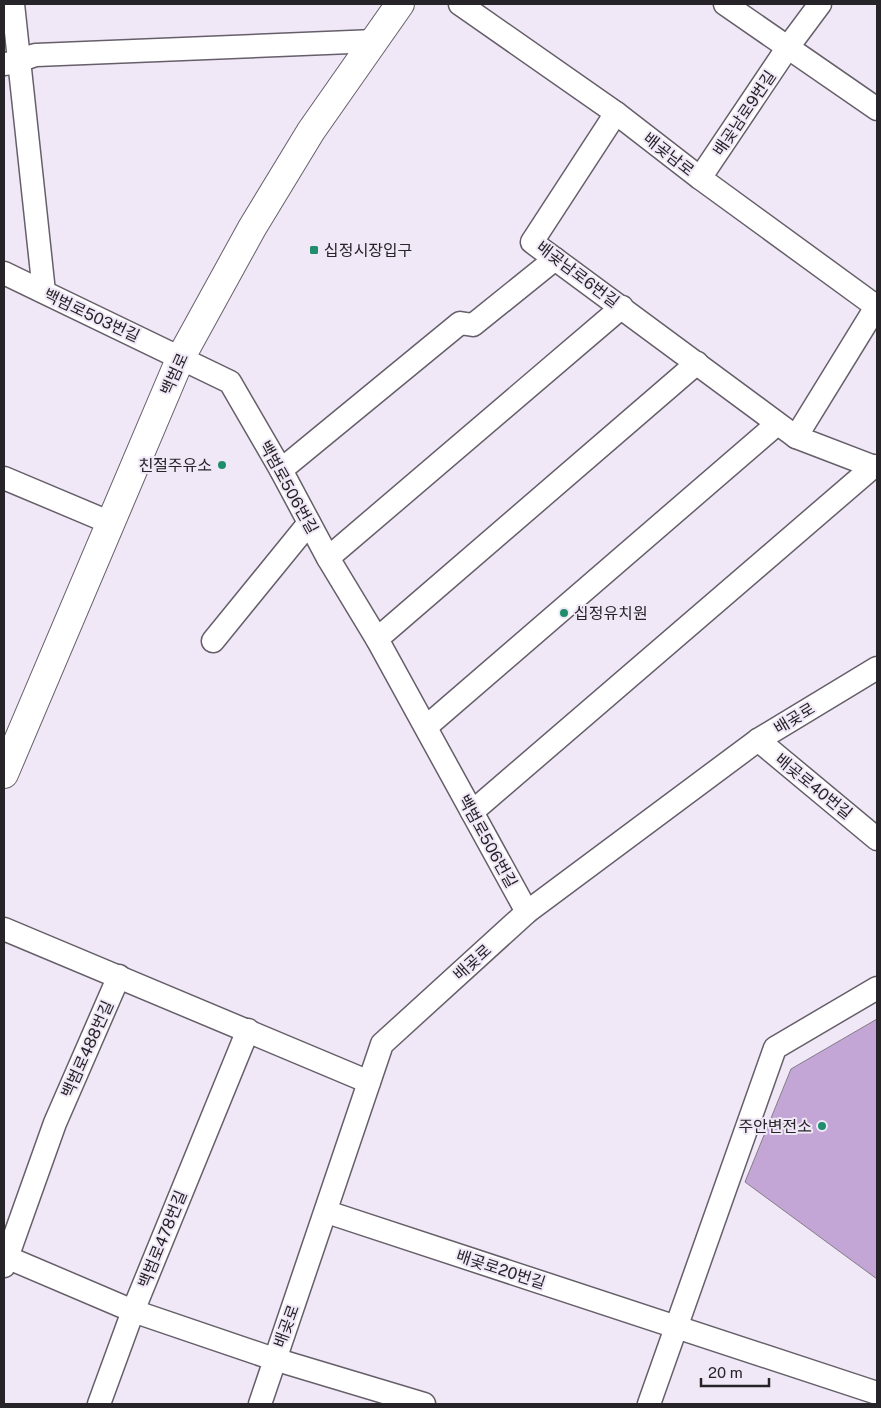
<svg xmlns="http://www.w3.org/2000/svg" width="881" height="1408" viewBox="0 0 881 1408" font-family="'Public Sans','Noto Sans KR',sans-serif">
<rect width="100%" height="100%" fill="#f0e8f6"/>
<path fill="#c3a6d5" stroke="#847d89" d="M877 1019V1279L745 1182 791 1069Z"/>
<g fill="none" stroke-linecap="round" stroke-linejoin="round">
<g stroke="#665f6a" stroke-width="25">
<g id="minor">
<path d="M13 4 44 292"/>
<path d="M460 4 616 113 700 178 877 307"/>
<path d="M725 4 877 109"/>
<path d="M4 64C16 63 24 58 36 55L375 41"/>
<path d="M616 113 532 242 796 437 877 468"/>
<path d="M700 178 788 47 820 4"/>
<path d="M4 273 230 382 281 470 328 558 377 639 527 912"/>
<path d="M796 437 876 307"/>
<path d="M281 470 460 323 473 325 555 259"/>
<path d="M4 478 111 523"/>
<path d="M328 558 622 307"/>
<path d="M377 639 697 363"/>
<path d="M213 641 309 523"/>
<path d="M426 727 777 424"/>
<path d="M758 740 877 839"/>
<path d="M472 812 874 466"/>
<path d="M4 929 369 1082"/>
<path d="M327 1212 877 1393"/>
<path d="M4 1256 133 1311 274 1359 424 1404"/>
<path d="M4 1266 55 1123 119 976"/>
<path d="M99 1404 133 1311 248 1030"/>
<path d="M260 1404 382 1044 527 912 758 740 877 668"/>
<path d="M649 1404 775 1048 877 988"/>
</g>
</g>
<g stroke="#665f6a" stroke-width="30">
<path id="secondary" d="M4 774 181 357 252 228 311 131 400 4"/>
</g>
<use href="#minor" stroke="#fff" stroke-width="22"/>
<use href="#secondary" stroke="#fff" stroke-width="28"/>
</g>
<g fill="#208e6d" stroke="#f0e8f6" stroke-width="2">
<rect x="309" y="245" width="10" height="10" rx="2.5"/>
<circle cx="222" cy="465" r="5"/>
<circle cx="564" cy="613" r="5"/>
<circle cx="822" cy="1126" r="5"/>
</g>
<g text-anchor="middle" stroke-width="4" stroke-linejoin="round" paint-order="stroke">
<g font-size="16" fill="#272429" stroke="#f0e8f6">
<text transform="translate(744 113) rotate(-56)" y="6">배곶남로9번길</text>
<text transform="translate(669 154) rotate(38)" y="6">배곶남로</text>
<text transform="translate(578 274) rotate(37)" y="6">배곶남로6번길</text>
<text transform="translate(92 315) rotate(25)" y="6">백범로503번길</text>
<text transform="translate(174 374) rotate(-66)" y="6">백범로</text>
<text transform="translate(289 487) rotate(61)" y="6">백범로506번길</text>
<text transform="translate(794 718) rotate(-31)" y="6">배곶로</text>
<text transform="translate(814 786) rotate(39)" y="6">배곶로40번길</text>
<text transform="translate(488 841) rotate(61)" y="6">백범로506번길</text>
<text transform="translate(472 962) rotate(-42)" y="6">배곶로</text>
<text transform="translate(87 1049) rotate(-66)" y="6">백범로488번길</text>
<text transform="translate(162 1239) rotate(-68)" y="6">백범로478번길</text>
<text transform="translate(501 1269) rotate(18)" y="6">배곶로20번길</text>
<text transform="translate(286 1326) rotate(-70)" y="6">배곶로</text>
</g>
<g font-size="16" fill="#272429" stroke="#f0e8f6" text-anchor="start">
<text x="324" y="256">십정시장입구</text>
<text x="212" y="471" text-anchor="end">친절주유소</text>
<text x="574" y="619">십정유치원</text>
<text x="812" y="1132" text-anchor="end">주안변전소</text>
</g>
</g>
<rect width="881" height="1408" fill="none" stroke="#272429" stroke-width="10"/>
<path d="M701 1378v8h68v-8" fill="none" stroke="#272429" stroke-width="2.5"/>
<text x="708" y="1378" font-size="15" fill="#272429" stroke="#f0e8f6" stroke-width="4" paint-order="stroke">20 m</text>
</svg>
